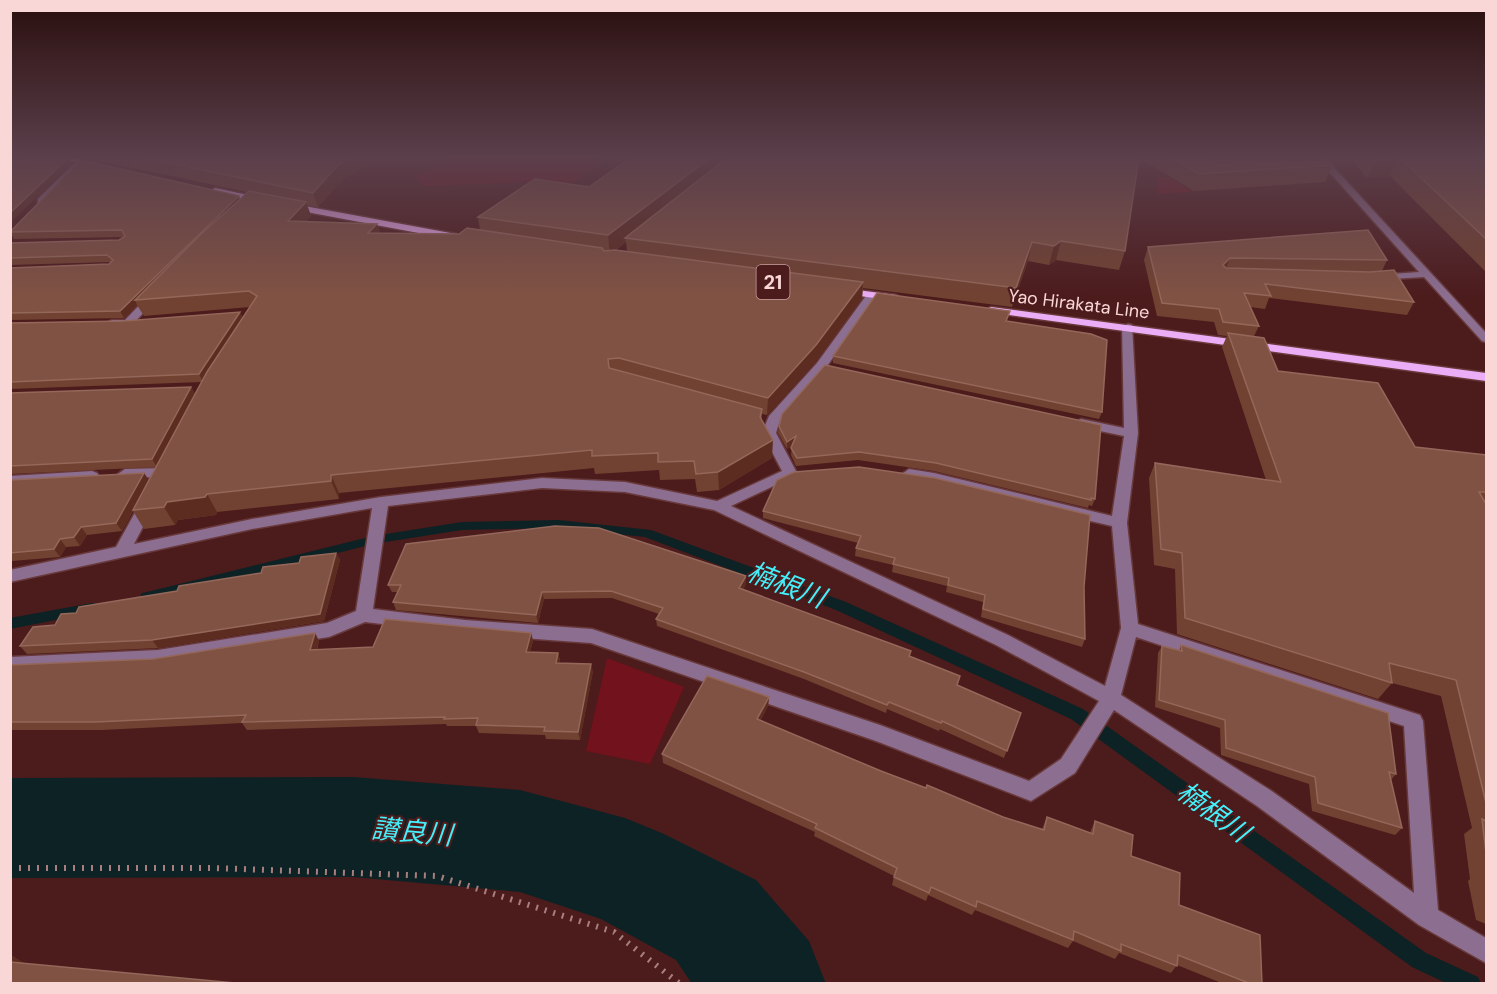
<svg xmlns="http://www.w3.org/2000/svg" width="1497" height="994" viewBox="0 0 1497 994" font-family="'DM Sans','Noto Sans JP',sans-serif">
<rect width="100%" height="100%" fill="#4c1b1c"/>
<g fill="#72121c">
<path d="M447 158H607L567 187 536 182 425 186 414 176Z"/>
<path d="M1158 177H1169L1192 192 1157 194Z"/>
<path d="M607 658 684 687 650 764 586 751Z"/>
</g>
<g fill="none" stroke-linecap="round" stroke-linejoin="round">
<g fill="#0d2224" fill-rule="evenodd">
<path d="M559 520 651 530 846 602 1083 709 1426 953 1478 977 1481 984H1448L1412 967 1071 719 836 610 645 537 559 528 462 530 373 544 147 602 142 601 140 597 142 593 147 592 373 536 462 522Z"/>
<path d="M92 603 97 604 99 608 97 612 10 629V618Z"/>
</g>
<path fill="#0d2224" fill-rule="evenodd" d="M353 777 520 790 625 818 664 834 756 880 809 941 826 984H692L676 960 601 919 520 892 353 877 10 878V778Z"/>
<g stroke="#68393a" stroke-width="3">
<g id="minor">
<path d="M30 158H45L10 167V162Z"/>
<path d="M1317 158H1325L1486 333V342L1482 341 1424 277 1374 280V276L1378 275 1419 272Z"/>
<path d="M78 160 85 162 44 203H38V199Z"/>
<path d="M155 292 160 295 132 325 112 326 106 323 112 320H125L151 293Z"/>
<path d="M872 292 877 295 825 369 780 420 776 433 797 473 795 476 731 506 1008 635 1105 686 1121 628 1112 526 909 479 902 474 909 469 934 473 1112 516 1124 436 1076 426 1074 423 1081 419 1124 428 1122 327 1128 324 1132 325 1138 433 1127 523 1138 624 1420 715 1423 721 1438 910 1486 938V963L1419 925 1257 806 1114 710 1075 773 1031 801 876 741 591 643 465 634 365 622 329 637 158 664 10 671V657L158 650 327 623 356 611 372 508 252 529 10 582V570L116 547 143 498 148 497 156 502 134 544 252 519 381 497 542 478 625 482 717 501 782 471 762 433 769 416 817 363 868 293ZM542 488 625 492 714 510 996 645 1099 701 1061 759 1029 781 880 725 592 629 465 620 373 609 388 506ZM1136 637 1404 726 1414 893 1273 792 1121 695Z"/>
<path d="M164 468 171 473 169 476 125 479 118 474 125 469Z"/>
<path d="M92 471 97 473 99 476 97 479 10 486V476Z"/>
</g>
</g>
<g stroke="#68393a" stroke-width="3">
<g id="major">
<path d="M61 158H76L104 166 100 168Z"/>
<path d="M215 188 262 198 266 201 262 204 212 193 211 191Z"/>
<path d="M288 203 456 234 461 237 456 240 285 208V204Z"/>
<path d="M842 288 896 295 901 298 896 301 838 293V289Z"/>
<path d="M991 307 1486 373V381L987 312 985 310Z"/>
</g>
</g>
<path stroke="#a87f7f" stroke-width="6" stroke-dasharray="2 7" stroke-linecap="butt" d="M10 868H213L437 876 614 932 680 984"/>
<use href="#minor" fill="#8c6e90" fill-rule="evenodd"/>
<use href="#major" fill="#ebadf5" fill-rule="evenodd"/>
</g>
<g fill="#714231" fill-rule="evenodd">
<path d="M95 158H383L344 178 318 207 307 205 311 216 305 222 377 224 380 233 459 234 480 230 478 217 589 187 630 158H1211L1212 160 1214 162 1213 158H1322L1321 162 1333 165 1325 182 1194 191 1139 158 1125 251 1119 270 1056 260 1049 265 1028 261 1012 307 863 288 862 298 815 362 767 415 762 414V420L772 458 719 490 697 492 695 479 660 480 659 470 595 474 594 468 339 493V499L217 512 216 515 178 520 175 525 144 529 133 511 122 531 87 535 80 546 66 547 60 557 12 561 10 563V480H149L156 467 10 474V393L191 387 195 394 202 382 10 389V323L124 321 243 318 250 307 144 316 137 305 124 318 10 320V268L109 264 111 262 10 265V243L119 240 124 237 14 239 10 232 240 199 247 192 96 160ZM626 242 627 251 616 250Z"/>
<path d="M1351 158H1486V272L1390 176 1367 178Z"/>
<path d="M1148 247 1387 260 1382 271 1414 302 1407 315 1269 298 1265 309 1250 307 1259 326 1254 336 1278 371 1415 447 1486 455V924L1476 920 1468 881 1470 879 1464 834 1472 828 1441 696 1392 683 1378 699 1177 634 1175 569 1154 565 1149 478 1155 463 1266 480 1222 347 1227 336 1218 335 1214 322 1157 316 1144 260Z"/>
<path d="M1007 321 1102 412 1099 419 833 363V356Z"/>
<path d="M779 426 1095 499 1092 506 1089 505 1088 508 934 471 858 460 796 466 791 455 792 446 787 449 778 433Z"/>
<path d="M763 511 1084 587 1085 639 1082 647 981 617 983 602 946 592 947 586 892 572 893 565 855 556 856 548 858 543 763 518Z"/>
<path d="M336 553 340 560 324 621 158 648 27 654 20 646 76 613 261 573Z"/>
<path d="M746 584 743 589 911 651 910 657 958 685 1021 713 1004 758 940 729 939 731 887 709 886 713 804 679 657 626 656 619 659 614 612 598 544 599 538 623 396 610 393 602 398 592H392L388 585Z"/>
<path d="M315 633 319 641 317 650 373 647 531 633 533 641 530 652 558 653 560 660 559 663 593 671 580 740 546 739 545 735 479 733 476 726H447L446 724 247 730 242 723 102 730H10V665L153 659Z"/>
<path d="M1181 645 1396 774 1391 780 1402 828 1395 835 1312 811 1309 784 1221 755 1220 728 1155 707 1158 653 1162 646 1179 651Z"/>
<path d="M769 697 768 706 760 721 881 771 1003 817 1042 829 1047 817 1090 833 1091 830 1095 821 1131 856 1179 905 1262 984H1224L1177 965 1171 973 1119 953 1115 959 1073 941 1068 948 975 910 972 915 928 895 926 901 892 885 894 876 814 836 815 832 663 763 662 754Z"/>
</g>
<g fill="#5c2c21">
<path d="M68 158H69L72 163 10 223V213Z"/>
<path d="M351 158H383L344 178 318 207 313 193 339 164Z"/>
<path d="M710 158H731L625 238 626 242 610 254 608 235Z"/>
<path d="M1399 158 1390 176 1367 178 1376 160Z"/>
<path d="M239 196 241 202 135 300 137 305 124 318 120 311Z"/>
<path d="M306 202 311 216 293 235 288 221Z"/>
<path d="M377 224 382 239 368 233Z"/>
<path d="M1061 241 1056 260 1049 265 1054 246Z"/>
<path d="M1032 242 1028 261 1012 307 1016 288Z"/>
<path d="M1230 258 1225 271 1223 265Z"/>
<path d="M863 282 862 298 815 362 767 415 768 398Z"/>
<path d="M240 312 244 319 203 382 199 374Z"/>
<path d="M191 387 195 394 157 467 152 459Z"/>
<path d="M796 436V444L787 449V442Z"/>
<path d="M773 440 772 458 719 490 718 472Z"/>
<path d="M144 473 149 480 122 531 116 523Z"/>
<path d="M331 475 339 493V499L331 481Z"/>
<path d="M207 494 217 512 216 515 178 520 175 525 164 507 167 502Z"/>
<path d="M81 527 87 535 80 546 74 537Z"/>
<path d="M60 539 66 547 60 557 54 549Z"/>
<path d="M336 553 340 560 324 621 158 648 152 640Z"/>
<path d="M746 576V584L739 596V588Z"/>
<path d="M542 592 544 599 538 623 536 615Z"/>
<path d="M315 633 319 641 314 657 310 650Z"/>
<path d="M531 633 533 641 528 659 526 652Z"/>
<path d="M558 653 560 660 558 670 556 663Z"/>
<path d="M591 664 593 671 580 740 578 732Z"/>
<path d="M769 697 768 706 756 728 757 719Z"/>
<path d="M10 954 27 965 10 971Z"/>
</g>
<g fill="#805243" stroke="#93675a" stroke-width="1.5">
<path d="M60 158H68L10 213V163Z"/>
<path d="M145 158H351L339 164 313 193Z"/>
<path d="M630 158H710L608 235 478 217 535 179 589 187Z"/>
<path d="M727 158H1139L1125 251 1061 241 1054 246 1032 242 1016 288 625 238Z"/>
<path d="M1171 158H1211L1212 160 1218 165 1331 162 1333 165 1199 174Z"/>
<path d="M1375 158H1395L1376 160Z"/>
<path d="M1400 158H1486V239Z"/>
<path d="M81 160 239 196 120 311 10 313V268L109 264 113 260 107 255 10 258V243L119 240 125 236 122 230 10 232Z"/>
<path d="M249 191 306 202 288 221 377 224 368 233 459 234 467 228 602 248 604 251 615 250 863 282 816 345 768 398 619 358 608 359 609 368 762 409 760 417 773 440 718 472 696 474 694 461 658 462V453L592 456V450L331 475V481L207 494 205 497 167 502 164 507 133 510 207 372 257 296 249 291 135 300 200 235Z"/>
<path d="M1368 230 1387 260 1230 258 1223 265 1226 268 1370 272 1394 270 1414 302 1265 284 1271 296 1244 293 1259 326 1223 322 1219 309 1162 303 1148 247Z"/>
<path d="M877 293 1010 311 1006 321 1091 334 1107 340 1102 412 833 356Z"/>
<path d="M240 312 199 374 10 382V323L124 321Z"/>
<path d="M1228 333 1264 338 1278 371 1378 383 1415 447 1486 455V492H1479L1486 504V803L1456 680 1389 663 1392 683 1185 618 1182 553 1161 549 1155 463 1281 482Z"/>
<path d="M825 365 1101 425 1095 499 1091 498V500L936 463 859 452 797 458 791 448 796 436 787 442 779 426 782 414Z"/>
<path d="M191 387 152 459 10 466V393Z"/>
<path d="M859 467 935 478 1090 515 1084 587 1085 639 983 609 985 595 948 585 949 578 893 564 895 558 856 548 861 536 763 511 777 480 794 472Z"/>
<path d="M144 473 116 523 81 527 74 537 60 539 54 549 10 553V480Z"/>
<path d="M555 526 599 528 746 576 739 588 911 651 909 656 960 676 957 685 1021 713 1007 751 942 721 941 723 889 702 887 705 804 672 656 619 663 608 611 591 542 592 536 615 393 602 401 585H388L406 544Z"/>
<path d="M336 553 320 614 152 640 20 646 33 627 55 625 61 614 76 613 79 607 177 591 179 586 261 573 263 567 299 563 301 557Z"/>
<path d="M385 619 531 633 526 652 558 653 556 663 591 664 578 732 544 731 545 727 476 725 478 718 444 719 445 717 242 722 246 715 95 722H10V665L153 659 315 633 310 650 373 647Z"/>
<path d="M1181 645 1388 713 1396 774 1389 772 1402 828 1318 803 1315 777 1226 748 1225 720 1159 700 1162 646 1182 651Z"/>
<path d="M707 676 769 697 757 719 881 771 926 788 927 785 1003 817 1044 830 1047 817 1093 834 1095 821 1133 835 1131 856 1180 873 1179 905 1260 935 1262 984H1251L1178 955 1177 966 1121 944V951L1074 931 1073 940 977 901 976 907 931 887 929 893 894 877 897 868 815 828 817 824 662 754Z"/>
<path d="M1482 819 1486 821V853Z"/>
<path d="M10 962 246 984H10Z"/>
</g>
<linearGradient id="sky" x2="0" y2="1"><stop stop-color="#2a0f0f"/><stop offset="0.53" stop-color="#5b3f4b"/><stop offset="1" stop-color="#5b3f4b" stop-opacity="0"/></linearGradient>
<rect width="1497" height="297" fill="url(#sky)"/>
<g text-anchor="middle" stroke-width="4.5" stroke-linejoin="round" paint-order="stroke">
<g font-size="18" fill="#f9d7d6" stroke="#4c1b1c">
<text transform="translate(1079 304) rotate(7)" y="6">Yao Hirakata Line</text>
</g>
<rect fill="#4c1b1c" stroke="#c59f9e" stroke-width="1.5" x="756.5" y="265" width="33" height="34" rx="4.5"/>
<g font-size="20" font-weight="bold" fill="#f9d7d6">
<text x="773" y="289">21</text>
</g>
<g font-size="27" font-style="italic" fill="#44effa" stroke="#4c1b1c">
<text transform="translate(786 585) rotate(21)" y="9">楠根川</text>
<text transform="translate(1213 812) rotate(36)" y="9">楠根川</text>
<text transform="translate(412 832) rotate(5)" y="9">讃良川</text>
</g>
</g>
<rect width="1497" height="994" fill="none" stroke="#f9d7d6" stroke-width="24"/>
</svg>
